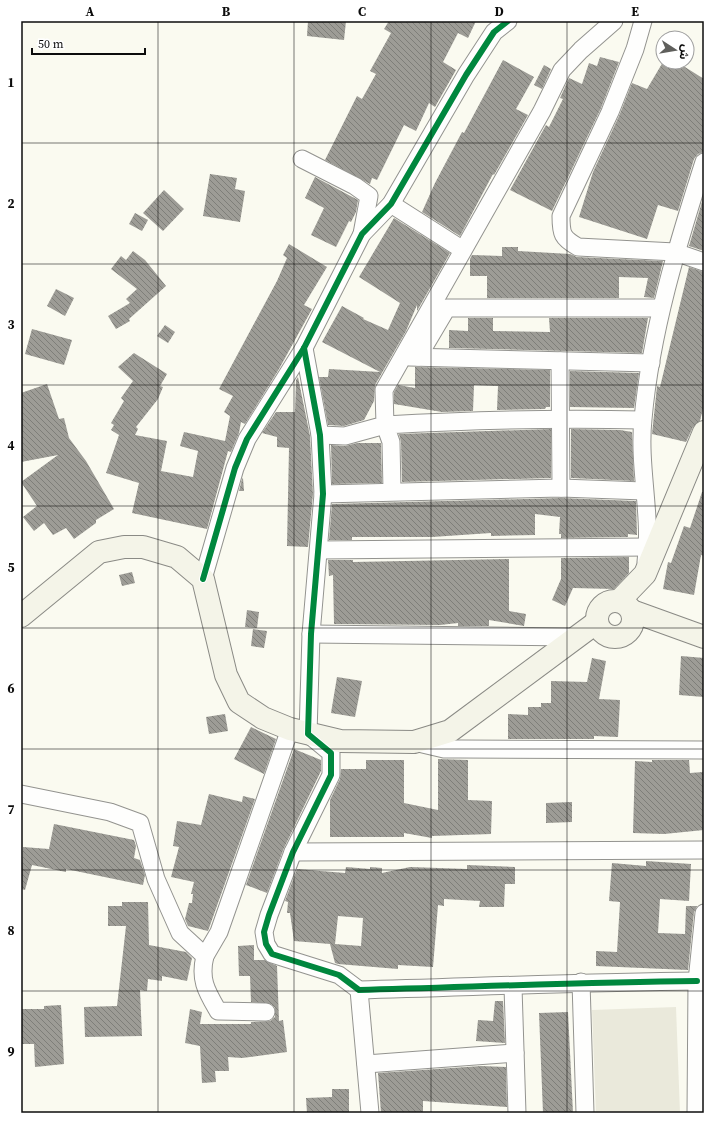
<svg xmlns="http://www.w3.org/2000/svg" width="725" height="1134" viewBox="0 0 725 1134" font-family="'Source Serif 4','Noto Sans Arabic',serif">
<defs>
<pattern id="building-back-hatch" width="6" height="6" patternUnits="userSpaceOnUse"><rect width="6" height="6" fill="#9d9c96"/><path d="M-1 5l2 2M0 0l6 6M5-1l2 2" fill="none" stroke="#7e7e79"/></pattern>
</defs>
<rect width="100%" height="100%" fill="#fafaf0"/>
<path fill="#eae9db" d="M676 1007 680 1113H596L592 1010Z"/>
<g fill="url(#building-back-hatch)" fill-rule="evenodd">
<path d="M308 21H346L344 40 307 36Z"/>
<path d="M389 21H476L468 38 458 33 443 62 456 70 435 107 429 103 416 131 404 125 377 180 372 178 370 184 325 160 357 96 362 99 376 74 370 71 391 33 384 29Z"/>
<path d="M600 57 619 62 601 108 552 211 510 190 546 125 549 127 563 99 560 98 569 78 582 84 589 63 597 66Z"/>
<path d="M503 60 534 77 516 109 528 115 494 175 493 174 460 236 422 212 435 183 462 132 464 133Z"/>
<path d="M663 62H677L704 79V152L698 154 694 159 678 211 658 205 647 239 579 217 593 172 619 116 632 83 647 89Z"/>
<path d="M544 65 551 69 542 89 534 85Z"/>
<path d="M210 174 237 178 235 189 245 191 240 222 203 216Z"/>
<path d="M315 177 358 200 356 212 351 222 349 221 336 247 311 235 324 208 305 198Z"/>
<path d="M164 190 184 209 163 231 143 213Z"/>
<path d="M704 195V251L689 246Z"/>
<path d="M135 213 148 220 142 231 129 224Z"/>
<path d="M394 218 450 253 417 311V305L406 331 375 385 374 401 364 420 344 426 328 425 319 377H328L329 369 380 372 322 342 342 306 364 318 363 319 388 330 400 303 359 277Z"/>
<path d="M289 244 327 267 304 305 312 309 279 369 245 424 241 422 239 433 231 452 228 451 207 529 132 513 139 483 106 473 119 435 111 430 114 425 111 423 124 401 121 398 133 381 118 367 134 353 167 374 160 386 163 387 158 399 136 427 138 429 135 435 167 441 161 471 193 477 198 451 180 446 184 432 225 441 230 416 224 412 233 396 219 389 277 281 287 258 283 255Z"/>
<path d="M502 247H518V251L570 254 577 257 663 261 654 298 644 297 648 278 619 277V298H487V276H470V259L472 255 502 256Z"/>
<path d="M133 251 145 260 166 286 129 319 130 321 116 329 108 316 130 303 126 299 137 289 111 269 121 256 126 260Z"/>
<path d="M689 267 704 272V404L700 421 693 427 686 442 652 434 657 386 660 387Z"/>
<path d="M56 289 74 298 65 316 47 306Z"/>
<path d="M468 318H493V331L550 332 549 318H648L642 353 449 348V330L468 331Z"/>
<path d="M165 325 175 332 168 343 157 336Z"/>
<path d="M32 329 72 340 64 365 25 354Z"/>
<path d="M415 367 550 370V407H546L545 409 497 410 498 386 474 385 473 411 442 412 394 404V392L398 385 415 388Z"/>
<path d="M570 371 639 373 634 408 570 407Z"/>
<path d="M298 377 310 436 313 494 308 547 287 546 289 448 277 447V437L262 433 276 412H295L296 380Z"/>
<path d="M47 384 59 419 64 418 69 438 86 461 114 509 96 520V523L74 539 66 528 53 535 44 523 34 531 23 517 37 506 21 482 58 455 21 462V393Z"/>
<path d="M551 429V478L402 482 401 442 399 434Z"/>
<path d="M571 429 620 430 632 432 634 481 571 478Z"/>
<path d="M357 443H381L382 483 332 484 331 445 345 446Z"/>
<path d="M243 478 244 491H239L242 479Z"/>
<path d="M702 492H704V556L701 555 694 595 663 589 668 562 671 563 684 526 690 528Z"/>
<path d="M561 498 636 501 637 535 628 534V537L561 538V534H559L560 517 535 514V535L491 536V533L432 537H352V540H329L332 504Z"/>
<path d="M629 557V573L614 589 573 588 565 606 552 600 561 579V558Z"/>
<path d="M509 559V611L526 614 524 626 489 620V626H458V623L440 625 334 624 333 575 329 576 328 560H353V562Z"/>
<path d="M132 572 135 583 122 586 119 575Z"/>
<path d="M247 610 259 612 257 628 245 627Z"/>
<path d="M253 629 267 631 264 648 251 646Z"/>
<path d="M681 656 704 658V697L679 695Z"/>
<path d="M592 658 606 661 599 699 620 700 618 737 594 736V739H508V714L528 715V707H541V703H551V681L587 682Z"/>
<path d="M337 677 362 681 355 717 331 713Z"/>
<path d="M225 714 228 731 209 734 206 717Z"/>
<path d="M251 727 276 739 264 774 234 759Z"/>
<path d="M294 749 321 760V771L284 848 267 893 246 885Z"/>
<path d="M438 759 468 760V800L492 801 491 834 432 836V838L404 833V837H330V800L340 779 341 769H366V760H404V803L438 810Z"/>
<path d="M652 760H689L690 773 703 772 704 830 664 834 633 833 635 761 652 762Z"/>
<path d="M209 794 242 802 243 796 255 799 208 931 188 926 185 919 189 903H192L193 894H191L194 882 171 877 179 847 173 846 177 821 201 825Z"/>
<path d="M572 802V822L546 823V803Z"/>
<path d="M54 824 134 840 136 846 134 858 140 860 145 875 143 885 66 869V872L32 865 25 890 21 889 23 847 49 849Z"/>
<path d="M646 861 691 864 689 901 660 899 658 933 685 934 686 906H697L694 912 688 970 596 966V951L617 952 620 902 609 901 612 863 646 866Z"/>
<path d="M467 865 515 867V884H505L504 907H479L480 901 444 899V906L438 905 433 967 398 965V969L338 964 335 963 330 944 294 941 290 913H287L288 902 285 901 297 869 345 873 346 867 370 869V867L382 868V873L410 867 467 869ZM338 916 363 918 361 946 335 944Z"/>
<path d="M122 902H148L149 945 186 952 192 958 187 981 162 976V981L148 979 147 991 140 990 142 1036 85 1037 84 1007 117 1006 126 926H108V906H122Z"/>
<path d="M254 945V960H264L277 966 279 1021 283 1020 287 1052 242 1058 228 1057 229 1071H215L216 1082 202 1083 200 1046 185 1043 190 1009 202 1012 200 1024H251V1022L270 1021 275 1017V1008L271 1004 251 1002 250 976H239L238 946Z"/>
<path d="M495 1001H503L505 1043 476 1041 478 1020 493 1021Z"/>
<path d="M61 1005 64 1064 35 1067 34 1044H21V1009H44V1006Z"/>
<path d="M568 1012 573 1113H543L539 1013Z"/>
<path d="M481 1066 506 1067 507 1107 423 1101V1113H381L378 1073Z"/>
<path d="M332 1089H349V1113H307L306 1098 332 1097Z"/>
</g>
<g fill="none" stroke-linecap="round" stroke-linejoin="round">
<g stroke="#93938f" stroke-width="19">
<g id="street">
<path d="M643 21 635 49 610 112 561 216C561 234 562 238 578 247L675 252 704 262"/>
<path d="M302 159 355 186 369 196 362 234"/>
<path d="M391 204 463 250"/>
<path d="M304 348 320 435 323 494 311 634 308 734 331 753V775L293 852 269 915 264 932 266 944 272 954 339 975 359 990C472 987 584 982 697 981"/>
<path d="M409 357 651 363"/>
<path d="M418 357 447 308H661"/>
<path d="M560 361 561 488"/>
<path d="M320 435 345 436 385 425 384 390 542 111 562 70 581 50 614 21"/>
<path d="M392 491 391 442 385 425C471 420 556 418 642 420"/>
<path d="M323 494 561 488 644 491"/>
<path d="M319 550 648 547"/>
<path d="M646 562C652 515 638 466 643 419 651 331 677 246 704 162"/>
<path d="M203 579 235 468 247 439 304 348 362 234 391 204 466 75 494 32 508 21"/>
<path d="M311 634 576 637"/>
<path d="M414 742 444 749H460L704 750"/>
<path d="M21 794 110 812 140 823 156 879 180 933 205 956 219 932 290 729"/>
<path d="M293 852 704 850"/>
<path d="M205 956C199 980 207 992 218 1011L266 1012"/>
<path d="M581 982 585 1113"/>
<path d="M513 987 517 1113"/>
<path d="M359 990 370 1113"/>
<path d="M366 1064 515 1053"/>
<path d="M696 1113 697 981 704 913"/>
</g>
</g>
<g stroke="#8a8a85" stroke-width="24">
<g id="secondary">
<path d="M619 601 645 574 704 432"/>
<circle cx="615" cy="619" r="18"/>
<path d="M632 611 704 637"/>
<path d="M21 616 99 552 124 547H143L177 557 203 579 226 675 239 702 263 718 290 729 340 741 414 742 450 731 597 622"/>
</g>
</g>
<use href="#street" stroke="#fefefd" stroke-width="17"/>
<use href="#secondary" stroke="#f4f4e8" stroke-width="22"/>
<g stroke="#fff" stroke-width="8">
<g id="cycleway">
<path d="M304 348 320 435 323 494 311 634 308 734 331 753V775L293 852 269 915 264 932 266 944 272 954 339 975 359 990C472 987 584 982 697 981"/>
<path d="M203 579 235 468 247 439 304 348 362 234 391 204 466 75 494 32 508 21"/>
</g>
</g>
<use href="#cycleway" stroke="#00873e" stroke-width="6"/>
</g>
<path fill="none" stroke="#0c0c0c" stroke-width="1" stroke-opacity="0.55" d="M158 21V1113M294 21V1113M431 21V1113M567 21V1113M21 143H704M21 264H704M21 385H704M21 506H704M21 628H704M21 749H704M21 870H704M21 991H704"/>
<rect width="725" height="1134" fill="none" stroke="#ffffff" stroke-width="44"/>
<g transform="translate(675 50) rotate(102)"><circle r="19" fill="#ffffff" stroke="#9e9e9e"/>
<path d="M0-3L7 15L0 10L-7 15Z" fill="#5f5f5c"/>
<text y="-6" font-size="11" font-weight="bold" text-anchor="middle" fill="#0c0c0c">ش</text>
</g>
<path d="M32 48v6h113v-6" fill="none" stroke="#0c0c0c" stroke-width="2"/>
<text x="38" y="48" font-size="12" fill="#0c0c0c" stroke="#ffffff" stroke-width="3" paint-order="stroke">50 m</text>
<rect x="22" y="22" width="681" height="1090" fill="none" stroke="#0c0c0c" stroke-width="1.5"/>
<g font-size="13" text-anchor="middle" font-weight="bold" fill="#0c0c0c">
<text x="90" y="16">A</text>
<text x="226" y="16">B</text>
<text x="362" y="16">C</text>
<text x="499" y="16">D</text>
<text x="635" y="16">E</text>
<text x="11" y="87">1</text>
<text x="11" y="208">2</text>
<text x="11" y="329">3</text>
<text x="11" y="450">4</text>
<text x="11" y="572">5</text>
<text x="11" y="693">6</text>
<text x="11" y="814">7</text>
<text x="11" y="935">8</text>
<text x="11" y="1056">9</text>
</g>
</svg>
